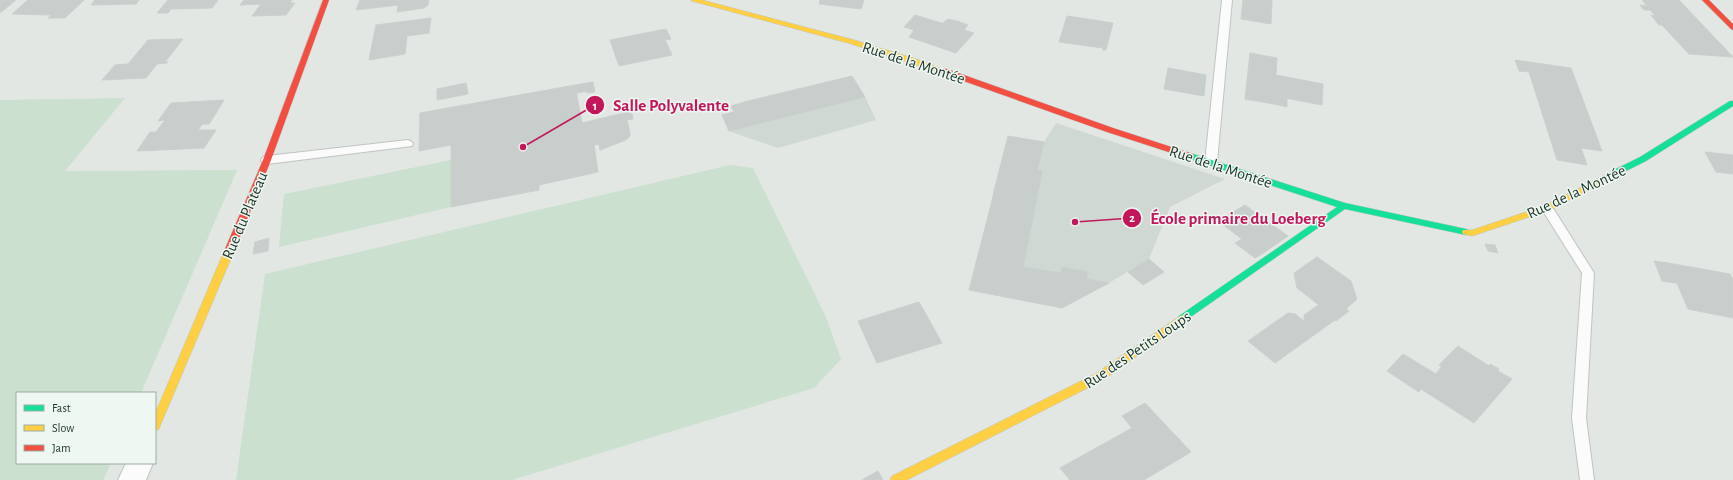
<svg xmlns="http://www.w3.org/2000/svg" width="1733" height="480" viewBox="0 0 1733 480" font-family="'Alegreya Sans',sans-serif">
<rect width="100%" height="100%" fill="#e2e7e4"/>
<g fill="#cfd8d3">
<path d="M852 76 865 97 876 120 778 148 729 131 722 115 734 112 731 106Z"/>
<path d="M1056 123 1225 179 1170 207 1149 259 1109 283 1062 308 969 290 1008 136 1044 142Z"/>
</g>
<g fill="#cbe0cf">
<path d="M125 98 65 171 237 170 141 393H17V463H111L103 480H0V100Z"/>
<path d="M451 160V207L279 247 284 194Z"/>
<path d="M730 165 753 168 826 317 841 359 814 388 512 480H236L265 274Z"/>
</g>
<g fill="#c8cecb" stroke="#cad0cd">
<path d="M0 0H16L0 13Z"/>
<path d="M28 0H84L65 18H48L51 15 12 14Z"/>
<path d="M95 0H139L136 4 91 5Z"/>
<path d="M168 0H218L212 8 171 9 168 13H157Z"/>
<path d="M244 0H292L290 3H295L286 15 252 16 261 4 240 5Z"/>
<path d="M360 0H429L428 5 424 8 397 12 398 5 356 10Z"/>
<path d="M820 0H864L861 9 819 4Z"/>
<path d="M1243 0H1272L1271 24 1241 19Z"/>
<path d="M1642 0H1679L1733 57 1689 54 1662 25H1659L1651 15 1656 16 1650 10H1644L1640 5 1647 6Z"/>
<path d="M915 15 964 30 974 33 956 53 909 37 914 30 904 27Z"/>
<path d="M1067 16 1113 23 1106 50H1103V48L1059 42Z"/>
<path d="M431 18 429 33 407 36 405 54 369 60 376 25Z"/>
<path d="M948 19 957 21 968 25 964 30 943 23Z"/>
<path d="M666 29 671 39 665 40 672 55 619 66 610 40Z"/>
<path d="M183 39 165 62H168L167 63 157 64 146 78 102 80 115 65 128 64 148 40Z"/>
<path d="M1250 53 1277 58 1276 75 1323 84 1322 105 1275 96 1274 104 1245 99Z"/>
<path d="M1515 60 1571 68 1602 151 1581 148 1587 165 1557 160 1529 72 1519 71Z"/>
<path d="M1168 68 1206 75 1204 96 1164 89Z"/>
<path d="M852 76 865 97 729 131 722 115 750 108 748 101Z"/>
<path d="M593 82 595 92 587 93V91L577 93 575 85Z"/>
<path d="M466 83 468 94 437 100V89Z"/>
<path d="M575 85 582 123 628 112 632 114 633 119 627 120 630 133V136L626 140 600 150 599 144 607 143 594 145 598 172 539 185V190L451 207V145L419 151 420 113Z"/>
<path d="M1275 96 1287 99V107L1274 104Z"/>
<path d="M224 100 213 118 206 119 198 130H216L204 148 137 151 150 132H156L165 120 158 121 171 103Z"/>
<path d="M748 101 750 108 734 112 731 106Z"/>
<path d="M213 118 209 124H202L206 119Z"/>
<path d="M1008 136 1044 142 1037 171 1013 167 1006 193 994 191Z"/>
<path d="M1705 152 1733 155V174L1716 172Z"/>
<path d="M1013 167 1042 171 1035 208 992 201 994 191 1006 193Z"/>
<path d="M992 201 1035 208 1023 267 1061 273 1062 267 1088 272 1086 279 1109 283 1062 308 969 290Z"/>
<path d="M1245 205 1288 236 1262 254 1218 221Z"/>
<path d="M269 238 268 251 253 254 255 242Z"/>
<path d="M1242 239 1262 254 1255 258 1235 243Z"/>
<path d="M1485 244 1495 245 1498 253 1488 251Z"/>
<path d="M1317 257 1351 281 1357 299 1346 309 1349 311 1336 321 1317 306 1319 305 1297 288 1294 273Z"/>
<path d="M1149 259 1164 272 1143 285 1128 272Z"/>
<path d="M1654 261 1668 263 1671 270 1657 268Z"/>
<path d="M1668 263 1730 274 1733 280V318L1688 309 1677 283 1662 281 1657 268 1671 270Z"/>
<path d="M919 302 942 343 877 363 858 321Z"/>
<path d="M1317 306 1335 320 1275 363 1248 341 1288 313 1295 314 1304 321V315Z"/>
<path d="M1458 346 1489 366 1490 364 1499 369 1498 371 1512 379 1474 423 1421 389 1419 392 1387 371 1403 354 1436 374 1442 366 1439 365Z"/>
<path d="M1145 403 1191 452 1144 480H1070L1060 468 1132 428 1122 416Z"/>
<path d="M878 471 883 480H862Z"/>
</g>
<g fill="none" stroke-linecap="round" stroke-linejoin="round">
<g stroke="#bfc4c1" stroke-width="2">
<g id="lane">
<path d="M1222 0H1232L1217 162 1215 165H1207L1205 162Z"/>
<path d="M408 140 412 142 413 144 412 146 267 164 263 163 261 160 263 157 267 156Z"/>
<path d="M1547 204 1551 205 1594 273 1586 418 1594 480H1580L1572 418 1582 273 1541 208 1543 205Z"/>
</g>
</g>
<g stroke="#bfc4c1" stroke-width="2">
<path id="street" d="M126 463H153L146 480H118Z"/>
</g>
<g stroke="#bdc5c1" stroke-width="1">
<g id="fast">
<path d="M1730 101H1733V106L1646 161 1618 175 1615 176 1611 173 1612 171 1640 157Z"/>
<path d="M1190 153 1345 203 1466 229 1470 232 1466 235 1345 209 1182 323 1179 322 1177 319 1179 316 1337 207 1187 158 1186 156 1187 154Z"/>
</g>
</g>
<g stroke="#bdc5c1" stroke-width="1">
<g id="slow">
<path d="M691 0H702L854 40 916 59 948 71 947 73H941L848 43 692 1Z"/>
<path d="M1615 170 1619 173 1618 175 1550 210 1472 236 1463 234 1462 232 1463 230H1472L1544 206Z"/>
<path d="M230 246 235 249 160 426 159 429 155 431V414L225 249Z"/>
<path d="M1182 315 1185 316 1187 319 1185 322 1103 380 907 480H890L892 476 1095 374Z"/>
</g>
</g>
<g stroke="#bdc5c1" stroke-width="1">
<g id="jam">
<path d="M323 0H329L271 160 235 249 233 251H227L225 249 263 160Z"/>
<path d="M1702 0H1709L1733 24V30L1731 29Z"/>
<path d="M941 69H947L1113 128 1193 154 1194 156 1193 158H1187L1107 132 941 73Z"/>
</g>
</g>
<use href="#lane" fill="#fbfbfb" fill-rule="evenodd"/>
<use href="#street" fill="#fbfbfb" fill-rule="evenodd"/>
<use href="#fast" fill="#16e098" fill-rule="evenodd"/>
<use href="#slow" fill="#ffcf43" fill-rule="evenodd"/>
<use href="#jam" fill="#f24e42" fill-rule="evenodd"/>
</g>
<g text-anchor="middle" stroke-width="3" stroke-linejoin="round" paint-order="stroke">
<g font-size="16" fill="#20392f" stroke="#eff7f2">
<text transform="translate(914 62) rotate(18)" y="6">Rue de la Montée</text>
<text transform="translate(1221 166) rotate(18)" y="6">Rue de la Montée</text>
<text transform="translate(1576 191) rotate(-25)" y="6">Rue de la Montée</text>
<text transform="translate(244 215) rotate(-67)" y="6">Rue du Plateau</text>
<text transform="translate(1137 349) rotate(-34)" y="6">Rue des Petits Loups</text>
</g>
</g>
<path fill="none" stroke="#c2185b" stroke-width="1.5" d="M523 147L595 105M1075 222L1132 218"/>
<g fill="#c2185b" stroke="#eff7f2" stroke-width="1.5">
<circle cx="523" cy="147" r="4"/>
<circle cx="1075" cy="222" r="4"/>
<circle cx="595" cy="105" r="10"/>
<circle cx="1132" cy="218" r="10"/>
</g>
<g font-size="12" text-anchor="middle" font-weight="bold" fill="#fff">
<text x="595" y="110">1</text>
<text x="1132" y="222">2</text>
</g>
<g font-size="17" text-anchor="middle" font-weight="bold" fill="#c2185b" stroke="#eff7f2" stroke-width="3" stroke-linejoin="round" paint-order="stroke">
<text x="671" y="111">Salle Polyvalente</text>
<text x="1238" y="224">École primaire du Loeberg</text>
</g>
<rect x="16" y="392" width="140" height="72" fill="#eff7f2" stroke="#9caba4"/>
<rect x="24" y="405" width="20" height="6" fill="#16e098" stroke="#9caba4"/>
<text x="52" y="412" font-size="12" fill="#20392f">Fast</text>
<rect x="24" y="425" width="20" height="6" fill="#ffcf43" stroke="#9caba4"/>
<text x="52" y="432" font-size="12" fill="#20392f">Slow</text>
<rect x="24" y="445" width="20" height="6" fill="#f24e42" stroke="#9caba4"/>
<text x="52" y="452" font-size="12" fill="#20392f">Jam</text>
</svg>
